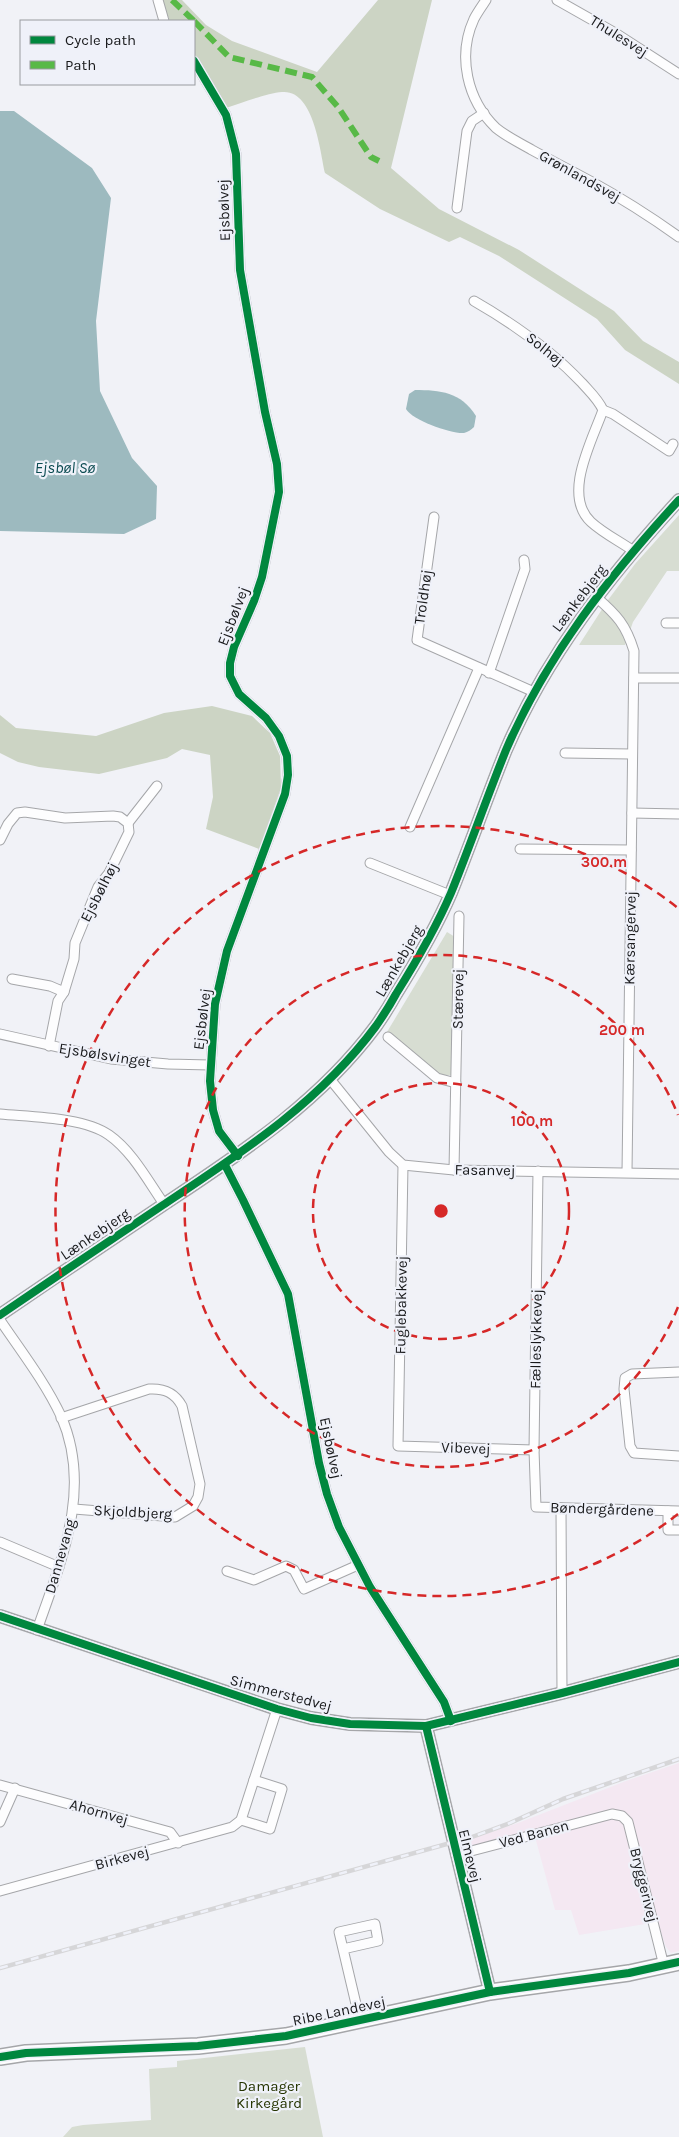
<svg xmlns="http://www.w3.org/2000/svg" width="679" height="2137" viewBox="0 0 679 2137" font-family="Karla,sans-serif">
<rect width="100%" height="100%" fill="#f1f2f7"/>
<path fill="#f4e8f2" d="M679 1763V1951L671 1953 666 1947 657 1920 645 1924 579 1935 571 1910H555L535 1837 582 1824 580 1818 462 1849 461 1842 518 1823 626 1781Z"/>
<g fill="#d7ddd2">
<path d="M679 515V571H667L633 622 625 645H579L608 600 635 564Z"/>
<path d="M447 932 455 937 452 1075H438L387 1032Z"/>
<path d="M305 2047 323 2137H63L72 2127 83 2125 151 2120 149 2069 177 2067V2061Z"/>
</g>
<g fill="#ccd4c4">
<path d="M161 0H182L206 25 232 41 317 72 378 0H432L391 168 439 209 519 250 614 311 643 341 679 362V384L625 350 597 319 499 256 460 237 449 242 380 209 325 173C320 151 314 89 282 92 267 93 242 103 226 108L194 53V21H170Z"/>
<path d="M212 706 252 716 270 733 280 756 281 788 259 849 206 829 213 797 210 755 182 749 167 758 99 774 39 767 18 762 0 753V715L16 728 96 736 164 713Z"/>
</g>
<g fill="#9dbabf">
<path d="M0 111H14L92 168 111 198 96 321 100 391 132 458 157 486 156 519 124 534 0 531Z"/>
<path d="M415 390C440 390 461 392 476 416L474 427C471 430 468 432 464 433 451 434 412 420 406 409L409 394Z"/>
</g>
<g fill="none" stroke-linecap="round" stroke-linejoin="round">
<g stroke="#a5a6a9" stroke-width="11">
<g id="minor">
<path d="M158 0 164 21"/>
<path d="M486 0C482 6 477 13 474 19 457 56 467 100 496 128 507 137 520 143 532 150 552 161 572 171 592 182 623 199 651 217 679 237"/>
<path d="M557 0 617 34 679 74"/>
<path d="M194 61 226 115 236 154 240 270 265 412 277 464 279 492 262 577 254 601 234 647 230 663V676L239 694 266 718 279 736 287 756 288 775 285 794 227 951 215 1004 210 1081 213 1110 219 1131 238 1156"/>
<path d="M457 208 467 131 472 121 484 113"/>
<path d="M474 301C514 324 550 349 582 383 590 392 598 399 603 410 592 441 562 495 591 522 603 533 619 541 632 550"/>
<path d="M603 410 613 414 669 451 673 444"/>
<path d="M434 517 417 640 534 692"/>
<path d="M596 597C617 615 626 625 634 651L627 1172"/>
<path d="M666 623H679"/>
<path d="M489 673 525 569 524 560"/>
<path d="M634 678H679"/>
<path d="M565 753 631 754"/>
<path d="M632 813 679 814"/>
<path d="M128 823 157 786"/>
<path d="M410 827 479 668"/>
<path d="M0 840 8 824 17 813 25 812 65 818 113 816 120 817 128 823 129 832 109 873 98 887 75 943 74 959 64 992 58 1001 49 1046"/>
<path d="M520 849 631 850"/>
<path d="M370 863 450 895"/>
<path d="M12 979 50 986 64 992"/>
<path d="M0 1034 111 1059 168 1064 210 1065"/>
<path d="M388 1037 437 1078 456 1083"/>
<path d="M330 1079 389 1152 403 1165 454 1170 679 1174"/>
<path d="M0 1114C30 1117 84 1117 109 1135 132 1151 148 1181 164 1204"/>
<path d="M225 1165 243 1200 288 1294 319 1463 327 1494 339 1527 370 1587 444 1702 451 1721"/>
<path d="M403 1165 398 1446 534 1450"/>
<path d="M454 1170 459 916"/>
<path d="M538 1171 534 1450 536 1507 679 1511"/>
<path d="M0 1320C21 1351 45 1382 61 1416 93 1489 61 1561 37 1630"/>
<path d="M679 1372 632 1374 625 1378 624 1389 630 1446 634 1453 679 1456"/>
<path d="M61 1418 149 1389C165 1388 175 1393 182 1406L200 1484 198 1497 193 1506 175 1517 74 1509"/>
<path d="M561 1508 562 1693"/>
<path d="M668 1511V1530H679"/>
<path d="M0 1542 59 1567"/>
<path d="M227 1571 254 1580 286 1566 294 1570 304 1589 358 1565"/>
<path d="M0 1785 170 1832 178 1843"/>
<path d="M241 1820 270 1829 282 1789 254 1780"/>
<path d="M0 1822 15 1788"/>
<path d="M456 1855 612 1814 622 1816 628 1822 664 1966"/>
<path d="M0 1891 232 1827 241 1820 277 1709"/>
<path d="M343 1949 378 1941 375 1924 339 1932 360 2021"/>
</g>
</g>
<g stroke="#a5a6a9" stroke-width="14">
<g id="tertiary">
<path d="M0 1315C54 1278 109 1241 163 1205 241 1153 319 1103 376 1026 383 1016 390 1005 396 994 416 962 436 928 451 893 470 846 487 797 506 750 547 655 610 575 679 500"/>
<path d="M0 1616 277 1709 311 1718 350 1724 426 1726 562 1693 679 1662"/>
<path d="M426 1726 490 1992"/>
</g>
</g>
<g stroke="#a5a6a9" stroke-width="18">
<path id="primary" d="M0 2057 26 2053 198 2046 286 2036 490 1992 629 1973 679 1962"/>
</g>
<use href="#minor" stroke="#fdfdfe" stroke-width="9"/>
<use href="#tertiary" stroke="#fdfdfe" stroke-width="11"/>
<use href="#primary" stroke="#fdfdfe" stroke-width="15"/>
<g stroke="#d6d6d8" stroke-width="4.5">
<path id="rail" d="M0 1968 472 1837 510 1823 563 1799 679 1759"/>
</g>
<use href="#rail" stroke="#eff1f9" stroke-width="2.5" stroke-dasharray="8" stroke-linecap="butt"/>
<g stroke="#58b947" stroke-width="6" stroke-dasharray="12 6" stroke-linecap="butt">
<path d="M172 0 194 21"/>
<path d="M194 21 229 57 312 77 338 107 371 157 379 161"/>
</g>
<g stroke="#eff1f9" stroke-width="11">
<g id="cycleway">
<path d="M194 61 226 115 236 154 240 270 265 412 277 464 279 492 262 577 254 601 234 647 230 663V676L239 694 266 718 279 736 287 756 288 775 285 794 227 951 215 1004 210 1081 213 1110 219 1131 238 1156"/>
<path d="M225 1165 243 1200 288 1294 319 1463 327 1494 339 1527 370 1587 444 1702 451 1721"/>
<path d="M0 1315C54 1278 109 1241 163 1205 241 1153 319 1103 376 1026 383 1016 390 1005 396 994 416 962 436 928 451 893 470 846 487 797 506 750 547 655 610 575 679 500"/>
<path d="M0 1616 277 1709 311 1718 350 1724 426 1726 562 1693 679 1662"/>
<path d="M426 1726 490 1992"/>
<path d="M0 2057 26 2053 198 2046 286 2036 490 1992 629 1973 679 1962"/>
</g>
</g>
<use href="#cycleway" stroke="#00873e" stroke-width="8"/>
</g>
<g fill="none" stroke="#d62828" stroke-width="2.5" stroke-dasharray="9 6">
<circle cx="441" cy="1211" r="128"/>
<path d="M678 1307A256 256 0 1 1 678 1115"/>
<path d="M678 1514A385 385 0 1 1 678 908"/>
</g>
<g text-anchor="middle" stroke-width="4.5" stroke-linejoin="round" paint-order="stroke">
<g font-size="15" fill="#18191b" stroke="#eff1f9">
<text transform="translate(619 36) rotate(32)" y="5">Thulesvej</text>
<text transform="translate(580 176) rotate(29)" y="5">Grønlandsvej</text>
<text transform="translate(224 210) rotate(-92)" y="5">Ejsbølvej</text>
<text transform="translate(545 349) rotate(39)" y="5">Solhøj</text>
<text transform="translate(423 597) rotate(-82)" y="5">Troldhøj</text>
<text transform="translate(579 598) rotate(-53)" y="5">Lænkebjerg</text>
<text transform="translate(233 616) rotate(-69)" y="5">Ejsbølvej</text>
<text transform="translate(99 892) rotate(-63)" y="5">Ejsbølhøj</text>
<text transform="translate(630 938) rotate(-89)" y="5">Kærsangervej</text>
<text transform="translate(399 961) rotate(-60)" y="5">Lænkebjerg</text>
<text transform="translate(458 999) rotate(-89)" y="5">Stærevej</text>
<text transform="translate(202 1019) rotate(-83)" y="5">Ejsbølvej</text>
<text transform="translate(105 1055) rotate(9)" y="5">Ejsbølsvinget</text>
<text transform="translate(485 1170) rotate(1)" y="5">Fasanvej</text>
<text transform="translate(95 1234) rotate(-34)" y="5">Lænkebjerg</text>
<text transform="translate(401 1305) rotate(-89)" y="5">Fuglebakkevej</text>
<text transform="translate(536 1339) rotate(-89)" y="5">Fælleslykkevej</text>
<text transform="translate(331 1448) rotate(78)" y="5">Ejsbølvej</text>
<text transform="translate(466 1448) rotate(2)" y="5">Vibevej</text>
<text transform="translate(602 1509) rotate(2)" y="5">Bøndergårdene</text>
<text transform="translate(133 1512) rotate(3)" y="5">Skjoldbjerg</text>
<text transform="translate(60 1556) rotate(-74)" y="5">Dannevang</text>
<text transform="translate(281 1693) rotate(15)" y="5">Simmerstedvej</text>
<text transform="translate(99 1812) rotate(16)" y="5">Ahornvej</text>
<text transform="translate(534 1834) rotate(-15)" y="5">Ved Banen</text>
<text transform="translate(470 1856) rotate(76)" y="5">Elmevej</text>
<text transform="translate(122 1858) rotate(-15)" y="5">Birkevej</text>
<text transform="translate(644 1885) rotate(76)" y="5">Bryggerivej</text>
<text transform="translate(339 2011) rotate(-12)" y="5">Ribe Landevej</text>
</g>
<g font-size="15" fill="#253400" stroke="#eff1f9">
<text x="269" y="2091">Damager<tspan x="269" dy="17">Kirkegård</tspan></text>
</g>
<g font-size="16" font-style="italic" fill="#0b4b51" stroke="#eff1f9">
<text x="65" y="473">Ejsbøl Sø</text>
</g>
</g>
<circle cx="441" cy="1211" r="8" fill="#d62828" stroke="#eff1f9" stroke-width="2.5"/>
<g font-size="15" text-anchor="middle" font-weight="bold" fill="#d62828" stroke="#eff1f9" stroke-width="4.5" stroke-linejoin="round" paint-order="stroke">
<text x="604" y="867">300 m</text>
<text x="622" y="1035">200 m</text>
<text x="532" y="1126">100 m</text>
</g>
<rect x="20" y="20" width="175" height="65" fill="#eff1f9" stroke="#999ba0"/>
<rect x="30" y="36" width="25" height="8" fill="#00873e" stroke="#999ba0"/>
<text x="65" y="45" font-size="15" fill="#18191b">Cycle path</text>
<rect x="30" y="61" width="25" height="8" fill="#58b947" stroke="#999ba0"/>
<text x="65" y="70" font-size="15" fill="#18191b">Path</text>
</svg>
